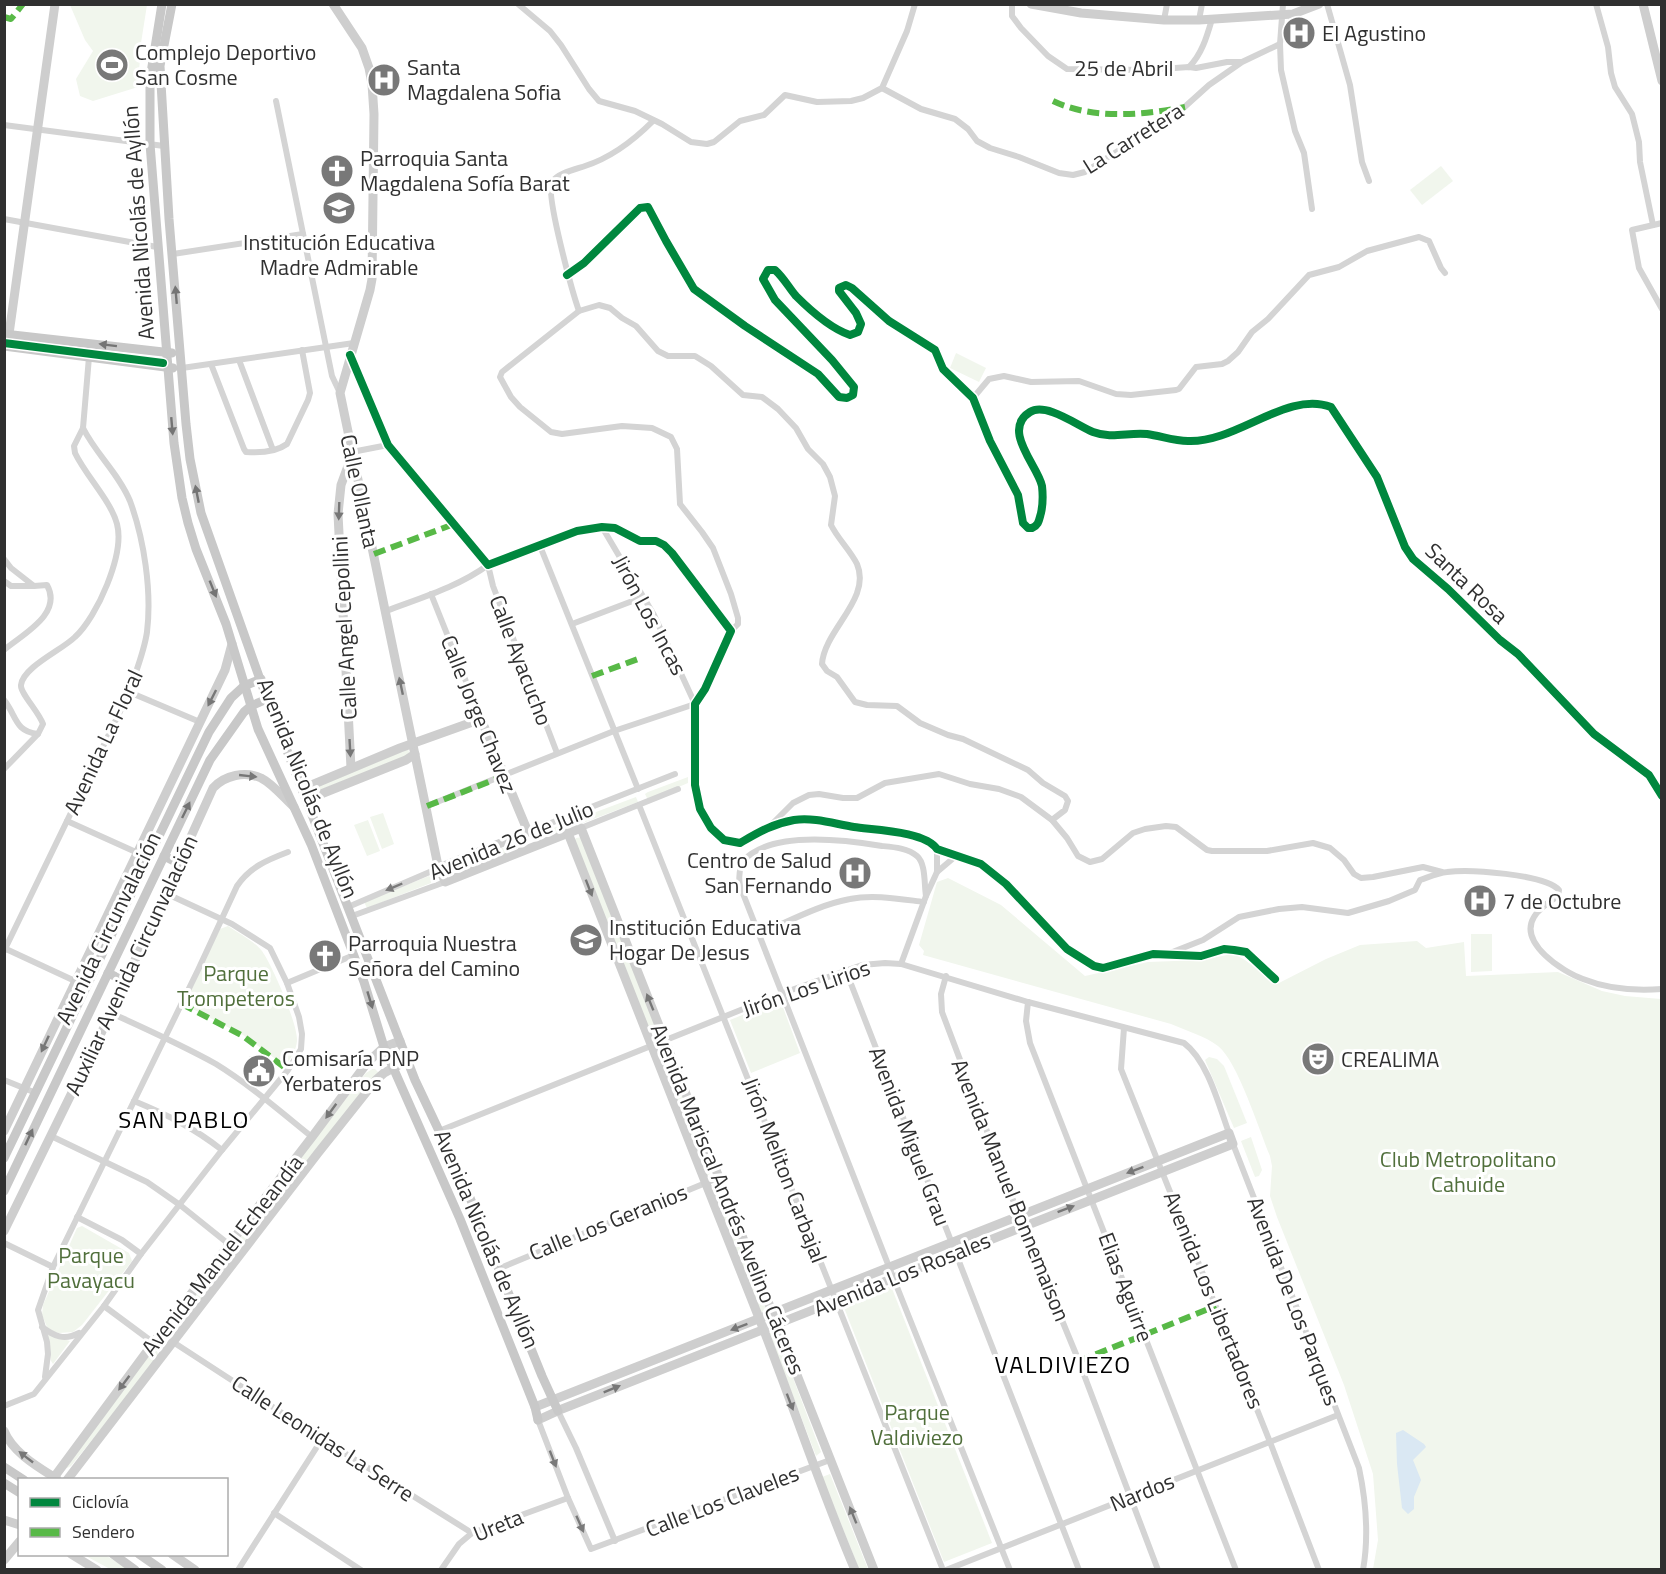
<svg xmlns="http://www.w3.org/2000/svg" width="1666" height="1574" viewBox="0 0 1666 1574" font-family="'Titillium Web',sans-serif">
<rect width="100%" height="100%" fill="#fff"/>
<g fill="#f1f6ed">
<path d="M70 5H147L141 43 138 87 93 101 80 96 76 79 93 51 85 40Z"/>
<path d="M1441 166 1453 181 1422 205 1410 190Z"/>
<path d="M956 353 986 368 979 382 950 368Z"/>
<path d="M408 749 410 755 309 794 306 788Z"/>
<path d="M688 777V783L648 800 645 794 648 792Z"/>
<path d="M636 797 638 802 541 839 540 833Z"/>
<path d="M383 813 394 844 382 849 370 817Z"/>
<path d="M368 820 380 851 367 856 354 825Z"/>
<path d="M583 837 655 1024 656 1030 651 1034 574 841 576 838Z"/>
<path d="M525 839 527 847 469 869 466 863Z"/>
<path d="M429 876 432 879 431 883 367 908 364 902Z"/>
<path d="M948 878 1001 905 1085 976 1148 962 1202 960 1227 955H1236L1245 960 1277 984 1326 959 1360 945 1417 941 1426 948 1464 942 1466 976 1558 972 1602 991 1625 996 1661 999V1569H1373L1378 1540 1373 1474 1344 1385 1277 1217 1270 1196 1272 1166 1270 1156C1259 1130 1238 1062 1218 1046 1205 1036 1187 1031 1171 1024L923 955 924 951 919 945 937 882Z"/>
<path d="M228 926C238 933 254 941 262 951 272 965 298 1024 297 1041 296 1051 291 1058 285 1066L243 1035 183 1004 220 929Z"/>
<path d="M1471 934H1492V971L1471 972Z"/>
<path d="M777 1001 781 1002 800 1053 751 1073 730 1020Z"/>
<path d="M661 1050 665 1053 711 1168 712 1172 707 1176 659 1055Z"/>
<path d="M1209 1057 1217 1059 1224 1066 1247 1123 1234 1128 1205 1060Z"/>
<path d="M374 1068 378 1072 379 1075 297 1175 292 1168 366 1073Z"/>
<path d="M1251 1137 1262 1170 1259 1176 1255 1177 1241 1141Z"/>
<path d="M283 1181H286L289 1186 242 1246 238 1245 236 1241Z"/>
<path d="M721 1189 768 1310 761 1312 714 1192Z"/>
<path d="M82 1226 129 1253 132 1261 82 1325 73 1332 59 1333 51 1331 47 1327 42 1315 43 1305 77 1228Z"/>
<path d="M228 1254 232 1260 172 1337H170L166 1331 224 1255Z"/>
<path d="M891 1286 992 1543 944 1562 843 1305Z"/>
<path d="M769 1333H776L821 1452 816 1456Z"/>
<path d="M47 1334 70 1341 53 1364 51 1361Z"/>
<path d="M153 1350 157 1351 159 1357 71 1466 65 1469Z"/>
<path d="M830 1474 868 1569H859L822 1477Z"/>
<path d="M84 1555H105L128 1569H110Z"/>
</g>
<path fill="#dae8f3" d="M1403 1430 1424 1444 1426 1447 1413 1460 1421 1480 1414 1497V1509L1408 1514 1402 1508 1397 1464 1396 1433Z"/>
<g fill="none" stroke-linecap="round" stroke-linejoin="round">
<g stroke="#d4d4d4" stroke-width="6">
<path d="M518 4 550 31 561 45 589 89 599 101 635 111 662 124 691 142 707 144 714 142 740 121 764 115 785 95 817 102 851 101 863 98 882 88 907 31 915 4"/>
<path d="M1012 4V16L1021 28 1048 56 1067 69 1147 70 1189 67 1196 68 1227 62H1241"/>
<path d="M1283 4 1280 44 1281 70 1295 131 1304 153 1312 209"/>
<path d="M1327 4 1350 85 1362 162 1369 181"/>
<path d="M1596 4 1608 47 1611 73 1615 87 1632 114 1639 142 1640 162 1653 225"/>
<path d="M1164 20 1167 4"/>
<path d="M1199 20 1202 4"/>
<path d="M1189 67C1202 54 1207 36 1212 19"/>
<path d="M882 88 921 109 955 119 968 129 977 141 990 148 1019 157 1059 173 1073 175 1085 172 1179 112 1209 85 1242 62 1280 44"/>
<path d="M276 101 332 376 340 393"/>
<path d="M4 125 164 146"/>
<path d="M4 219 157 247"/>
<path d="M1662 223 1632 230 1639 268 1662 309"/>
<path d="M173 254 303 234"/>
<path d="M567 275 584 263 640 208 648 207 666 241 694 289 745 326 818 374 839 397 847 398 853 395 854 387 832 360 775 300 763 279 768 270H775C784 278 789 288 796 296 810 310 832 329 850 335L858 332 861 324 856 313 839 291V288L846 285 852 288 889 321 935 350 943 369 973 398 990 441 1018 495 1023 523 1028 528H1032C1039 525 1039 520 1041 513 1043 504 1043 495 1042 486 1038 466 1001 430 1030 412 1046 402 1078 426 1093 432 1111 439 1129 432 1147 434 1161 436 1174 441 1188 441 1237 443 1287 390 1331 407L1377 477 1405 547 1413 559 1448 589 1500 640 1518 654 1594 734 1649 775 1662 796"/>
<path d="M579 311C573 294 545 194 552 182 558 173 576 169 585 166 610 158 635 139 653 121"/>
<path d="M350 356 388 445 488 565 577 531 602 527 615 528 640 541H656L664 545 672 553 731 631 705 689 695 704V785L700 809 711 828 724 840 740 843C759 832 772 824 794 820 814 817 835 824 854 827 874 830 925 831 937 849L981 864 1006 884 1067 949 1094 966 1103 968 1153 954 1201 956 1224 949 1234 950 1246 952 1275 979"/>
<path d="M239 360 273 450"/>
<path d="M211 364 244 449 246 452C259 453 276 452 287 444L308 400 310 393 302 350"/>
<path d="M182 368 354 343"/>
<path d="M973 398 989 379 1004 376 1031 382 1079 381 1116 394 1131 395 1176 390 1179 389 1196 367 1222 364 1228 361 1238 352 1252 332 1268 319 1309 275 1339 267 1367 251 1419 237 1429 241 1441 268 1445 273"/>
<path d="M352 452 388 445"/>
<path d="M540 546 638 789"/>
<path d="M4 559 11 568 34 586 47 585C63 614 23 634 4 650"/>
<path d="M4 581 11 586H33"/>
<path d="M431 594 481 719"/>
<path d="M386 611C420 598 458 587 488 565L493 586 557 753"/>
<path d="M572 624 643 597"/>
<path d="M731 631 738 624V618L731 594 713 548 702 532 680 504 677 449 671 437 652 428 622 426 562 434 551 432 520 407 511 397 500 377 502 372 579 311 599 305 610 308 622 318 636 326 658 351 668 356H695L711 366 743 395 762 397 778 409 796 428 808 449 823 464 830 477 835 496 831 525C838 539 850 550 857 564 872 599 824 630 822 664L827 671 837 677 855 702 867 705 897 706 920 723 948 735 963 739 1028 770 1043 783 1065 796 1068 801 1065 810 1052 820"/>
<path d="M129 692 200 722"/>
<path d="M4 700C17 716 14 731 38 734"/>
<path d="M4 769 38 734 43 724C39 712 20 693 21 685 23 667 62 650 75 637 97 617 125 554 117 524 111 501 86 476 75 453L74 446 83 428 89 357"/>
<path d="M639 805 943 1570"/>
<path d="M427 806 614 731 695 704 654 615 602 527"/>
<path d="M67 821 138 853"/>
<path d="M771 825 793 803 809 795 819 794 843 798H857L885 783 939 774 970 784 999 789 1021 797 1052 820 1067 838 1078 856 1090 862 1102 859 1133 833 1145 829 1166 826 1176 827 1207 850 1212 851H1267L1313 843 1330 848 1344 860 1354 874 1361 878 1373 877 1423 867 1442 872"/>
<path d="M581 828 678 789"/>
<path d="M528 832 675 774"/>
<path d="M937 872 957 855"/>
<path d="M926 896C924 884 926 864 917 856 908 848 893 847 882 846 846 840 782 832 751 854 740 861 738 874 740 886L893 1277 1010 1570"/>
<path d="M348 907 439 868"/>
<path d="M352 916 445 882"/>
<path d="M759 934C788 922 818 905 850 899 873 894 900 899 924 902"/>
<path d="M6 949 75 981"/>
<path d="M4 951 129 693C135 673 144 653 147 632 152 591 144 539 130 501 119 474 96 454 83 428"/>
<path d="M1170 953 1203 940 1239 917 1279 909 1302 907 1348 913 1389 901 1415 890 1420 880C1429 877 1438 873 1447 872 1469 869 1544 874 1559 890L1558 896C1549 902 1539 908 1534 917 1518 943 1563 972 1583 979 1608 989 1636 991 1662 989"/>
<path d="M901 964 926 896 937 872V849"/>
<path d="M846 971 1079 1570"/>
<path d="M946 976 941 994 942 1012 1019 1216 1078 1359 1158 1570"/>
<path d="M287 983 354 955"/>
<path d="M1028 1002 1026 1021 1030 1043 1236 1570"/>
<path d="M111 1013C146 1029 182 1045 216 1064 250 1085 281 1112 312 1137"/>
<path d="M1124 1028 1121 1069 1270 1442 1319 1570"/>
<path d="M4 1080 36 1093"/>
<path d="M134 1101C168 1115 194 1128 222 1150"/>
<path d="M439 1131 783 993 862 965 885 963 901 964 1028 1002 1184 1043C1208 1061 1219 1106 1229 1133"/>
<path d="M51 1136 147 1182 180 1205 241 1254"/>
<path d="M1233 1144 1359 1468C1366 1501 1369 1536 1363 1570"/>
<path d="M77 1217 122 1240 141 1254"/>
<path d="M4 1243 53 1267"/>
<path d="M498 1269 720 1177"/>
<path d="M104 1306 166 1352"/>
<path d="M42 1327C54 1336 64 1341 79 1333"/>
<path d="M173 1342 322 1439 472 1533"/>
<path d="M45 1377 48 1354 47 1342 38 1310 53 1267 198 970 237 886C250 867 267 860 288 852"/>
<path d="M4 1406 34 1394 104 1306 141 1254 222 1150 288 1070 301 1049 302 1034 299 1017 287 983 270 948 232 924 165 893"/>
<path d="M558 1411 576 1448 615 1541"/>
<path d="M538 1420 568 1498 591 1549 830 1460"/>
<path d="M274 1513 361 1570"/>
<path d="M238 1570 322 1439"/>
<path d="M441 1570 459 1544 472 1533 568 1498"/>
<path d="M946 1570 1338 1415"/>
</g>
<g stroke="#cecece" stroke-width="9">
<path d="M333 4 362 48 369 68 372 84 374 114 372 279 370 290 340 393 437 861 445 882 581 828 874 1570"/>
<path d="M1031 4 1081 13 1164 20H1199L1293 14 1319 4"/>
<path d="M1643 4 1662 81"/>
<path d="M9 334 55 4"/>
<path d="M351 768 338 514 341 485 352 455"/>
<path d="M302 789 400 748 481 719 528 832 439 868"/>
<path d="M306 800 406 760 415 754"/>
<path d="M568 833C632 998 698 1163 763 1328 794 1408 821 1490 855 1570"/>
<path d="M4 1131 225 670 232 644"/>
<path d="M4 1231 111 1013 213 788C225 775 245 771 261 778 273 784 284 798 294 807"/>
<path d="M535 1407 1229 1133 1233 1144 562 1409 538 1420"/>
<path d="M4 1431C13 1453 38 1467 57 1479"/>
<path d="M52 1480 154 1342 312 1137 367 1063 384 1047 400 1041"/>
<path d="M67 1480 318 1153 376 1080 384 1073 408 1060"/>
<path d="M4 1520 20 1525"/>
<path d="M71 1554 97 1570"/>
<path d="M172 1554 195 1570"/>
<path d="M4 1560 20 1541"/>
</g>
<g stroke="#c8c8c8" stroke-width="9">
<path d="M162 4 150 79V144L174 443 182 498 188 523 196 549 226 624 258 729 311 844 364 982 384 1047 460 1219 535 1407 538 1420"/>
<path d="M172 4 160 66 169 219 186 424 190 459 201 513 267 699 415 1080 466 1188 542 1376 558 1411"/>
<path d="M4 334 172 353"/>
<path d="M4 346 173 368"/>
<path d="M164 856 178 863"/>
<path d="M108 973 125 981"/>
<path d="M4 1158 209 732 231 698 244 686 261 679"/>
<path d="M4 1191 210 760 244 712 251 706 267 699"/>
<path d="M4 1467 24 1480"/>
<path d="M4 1483 20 1493"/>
<path d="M113 1554 135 1570"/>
<path d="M139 1554 162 1570"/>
</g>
<g stroke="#58b947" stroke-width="6" stroke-dasharray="12 6" stroke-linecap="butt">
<path d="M4 17 11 19 23 4"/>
<path d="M1053 101C1093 120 1143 115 1185 107"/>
<path d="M374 554 454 524"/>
<path d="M592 676 638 659"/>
<path d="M427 806 504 776"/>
<path d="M182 1004 243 1036 288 1070"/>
<path d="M1079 1361 1216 1306"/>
</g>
<g stroke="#fff" stroke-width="11">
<g id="cycleway">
<path d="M567 275 584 263 640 208 648 207 666 241 694 289 745 326 818 374 839 397 847 398 853 395 854 387 832 360 775 300 763 279 768 270H775C784 278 789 288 796 296 810 310 832 329 850 335L858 332 861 324 856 313 839 291V288L846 285 852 288 889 321 935 350 943 369 973 398 990 441 1018 495 1023 523 1028 528H1032C1039 525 1039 520 1041 513 1043 504 1043 495 1042 486 1038 466 1001 430 1030 412 1046 402 1078 426 1093 432 1111 439 1129 432 1147 434 1161 436 1174 441 1188 441 1237 443 1287 390 1331 407L1377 477 1405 547 1413 559 1448 589 1500 640 1518 654 1594 734 1649 775 1662 796"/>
<path d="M4 343 163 363"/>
<path d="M350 355 388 445 488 565 577 531 602 527 615 528 640 541H656L664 545 672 553 731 631 705 689 695 704V785L700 809 711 828 724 840 740 843C759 832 772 824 794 820 814 817 835 824 854 827 874 830 925 831 937 849L981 864 1006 884 1067 949 1094 966 1103 968 1153 954 1201 956 1224 949 1234 950 1246 952 1275 979"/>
</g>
</g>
<use href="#cycleway" stroke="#00873e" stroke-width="8"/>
</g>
<defs><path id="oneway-solid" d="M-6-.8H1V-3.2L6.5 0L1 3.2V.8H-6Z" transform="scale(1.5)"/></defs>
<g fill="#747474">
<use href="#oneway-solid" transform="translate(176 295) rotate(-95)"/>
<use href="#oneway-solid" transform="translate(108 345) rotate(-173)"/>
<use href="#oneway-solid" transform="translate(172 426) rotate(85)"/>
<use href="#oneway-solid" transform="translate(197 494) rotate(-101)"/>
<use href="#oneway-solid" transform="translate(213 589) rotate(68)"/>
<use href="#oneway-solid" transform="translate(186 810) rotate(-64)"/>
<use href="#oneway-solid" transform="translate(370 1000) rotate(73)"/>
<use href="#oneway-solid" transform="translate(29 1137) rotate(-65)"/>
</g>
<g fill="#777">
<use href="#oneway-solid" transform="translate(339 511) rotate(92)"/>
<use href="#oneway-solid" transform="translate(401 686) rotate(-102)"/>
<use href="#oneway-solid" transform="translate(212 698) rotate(117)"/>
<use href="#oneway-solid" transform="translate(350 748) rotate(87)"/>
<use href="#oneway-solid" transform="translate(248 776) rotate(6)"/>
<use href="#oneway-solid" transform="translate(589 888) rotate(69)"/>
<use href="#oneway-solid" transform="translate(650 1002) rotate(-112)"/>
<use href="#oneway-solid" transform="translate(45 1044) rotate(115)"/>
<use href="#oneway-solid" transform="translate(331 1111) rotate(126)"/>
<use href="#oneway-solid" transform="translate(1135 1170) rotate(159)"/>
<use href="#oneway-solid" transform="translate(1066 1209) rotate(-21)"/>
<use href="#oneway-solid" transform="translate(739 1327) rotate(159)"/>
<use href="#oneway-solid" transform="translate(124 1383) rotate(127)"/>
<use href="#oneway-solid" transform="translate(612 1389) rotate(-22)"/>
<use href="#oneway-solid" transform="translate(790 1402) rotate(69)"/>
<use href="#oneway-solid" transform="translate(26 1457) rotate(-142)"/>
<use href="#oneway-solid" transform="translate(853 1515) rotate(-112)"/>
</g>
<g fill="#7a7a7a">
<use href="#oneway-solid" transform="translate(394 887) rotate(157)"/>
<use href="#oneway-solid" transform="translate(553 1459) rotate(69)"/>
<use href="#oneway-solid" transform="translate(580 1524) rotate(66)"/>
</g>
<defs>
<g id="hospital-disc" transform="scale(1.725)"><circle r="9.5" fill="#787878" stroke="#fff"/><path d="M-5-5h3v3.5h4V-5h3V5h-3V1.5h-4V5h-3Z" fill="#fff"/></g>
<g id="stadium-disc" transform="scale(1.725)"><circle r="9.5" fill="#787878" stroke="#fff"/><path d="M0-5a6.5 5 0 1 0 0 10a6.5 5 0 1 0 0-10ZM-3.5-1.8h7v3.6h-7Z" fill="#fff"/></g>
<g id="church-disc" transform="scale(1.725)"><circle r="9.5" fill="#787878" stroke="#fff"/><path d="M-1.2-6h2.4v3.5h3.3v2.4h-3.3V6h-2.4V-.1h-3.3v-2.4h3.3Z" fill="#fff"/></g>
<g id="school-disc" transform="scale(1.725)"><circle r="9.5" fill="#787878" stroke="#fff"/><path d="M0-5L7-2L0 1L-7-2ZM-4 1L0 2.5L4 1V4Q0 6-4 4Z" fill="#fff"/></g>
<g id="theatre-disc" transform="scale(1.725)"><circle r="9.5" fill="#787878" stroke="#fff"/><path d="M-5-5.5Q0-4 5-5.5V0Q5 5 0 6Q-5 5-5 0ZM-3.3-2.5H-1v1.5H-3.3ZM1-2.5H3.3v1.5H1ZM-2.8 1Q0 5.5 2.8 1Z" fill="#fff"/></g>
<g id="civic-disc" transform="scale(1.725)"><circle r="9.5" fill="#787878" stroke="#fff"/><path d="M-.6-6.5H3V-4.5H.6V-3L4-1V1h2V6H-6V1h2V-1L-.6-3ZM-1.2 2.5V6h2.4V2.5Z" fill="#fff"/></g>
</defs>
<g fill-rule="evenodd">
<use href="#hospital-disc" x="1299" y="33"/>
<use href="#stadium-disc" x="112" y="65"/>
<use href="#hospital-disc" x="384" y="80"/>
<use href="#church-disc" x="337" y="171"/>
<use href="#school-disc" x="339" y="208"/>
<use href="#hospital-disc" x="855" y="873"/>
<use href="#hospital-disc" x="1480" y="901"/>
<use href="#school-disc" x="586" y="940"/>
<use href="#church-disc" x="325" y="956"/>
<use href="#theatre-disc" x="1318" y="1059"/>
<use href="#civic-disc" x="259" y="1071"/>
</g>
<g text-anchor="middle" stroke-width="6" stroke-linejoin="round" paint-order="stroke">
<g font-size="22" fill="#303030" stroke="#fff" text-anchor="start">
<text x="1322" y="41">El Agustino</text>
<text x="135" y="60">Complejo Deportivo<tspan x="135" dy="25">San Cosme</tspan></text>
<text x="407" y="75">Santa<tspan x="407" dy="25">Magdalena Sofia</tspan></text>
<text x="360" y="166">Parroquia Santa<tspan x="360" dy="25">Magdalena Sofía Barat</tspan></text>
<text x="339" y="250" text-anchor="middle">Institución Educativa<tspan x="339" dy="25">Madre Admirable</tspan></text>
<text x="832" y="868" text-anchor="end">Centro de Salud<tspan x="832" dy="25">San Fernando</tspan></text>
<text x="1503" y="909">7 de Octubre</text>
<text x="609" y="935">Institución Educativa<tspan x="609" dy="25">Hogar De Jesus</tspan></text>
<text x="348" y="951">Parroquia Nuestra<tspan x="348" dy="25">Señora del Camino</tspan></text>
<text x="282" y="1066">Comisaría PNP<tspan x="282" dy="25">Yerbateros</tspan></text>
<text x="1341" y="1067">CREALIMA</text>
</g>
<g font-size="22" fill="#303030" stroke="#fff">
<text x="1124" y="76">25 de Abril</text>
<text transform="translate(1133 138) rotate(-32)" y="8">La Carretera</text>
<text transform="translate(138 223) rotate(-94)" y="8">Avenida Nicolás de Ayllón</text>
<text transform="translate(360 491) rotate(78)" y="8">Calle Ollanta</text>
<text transform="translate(1467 583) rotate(44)" y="8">Santa Rosa</text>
<text transform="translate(650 615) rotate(62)" y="8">Jirón Los Incas</text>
<text transform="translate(344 628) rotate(-93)" y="8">Calle Angel Cepollini</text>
<text transform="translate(521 660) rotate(69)" y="8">Calle Ayacucho</text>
<text transform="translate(479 714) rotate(68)" y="8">Calle Jorge Chavez</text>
<text transform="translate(103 742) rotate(-65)" y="8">Avenida La Floral</text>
<text transform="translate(308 788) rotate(68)" y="8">Avenida Nicolás de Ayllón</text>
<text transform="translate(511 840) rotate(-22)" y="8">Avenida 26 de Julio</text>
<text transform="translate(108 928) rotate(-64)" y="8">Avenida Circunvalación</text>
<text transform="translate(131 965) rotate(-65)" y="8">Auxiliar Avenida Circunvalación</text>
<text transform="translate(806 988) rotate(-19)" y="8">Jirón Los Lirios</text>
<text transform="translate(910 1136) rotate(69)" y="8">Avenida Miguel Grau</text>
<text transform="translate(785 1170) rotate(69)" y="8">Jirón Meliton Carbajal</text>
<text transform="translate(1011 1190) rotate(68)" y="8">Avenida Manuel Bonnemaison</text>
<text transform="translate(728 1199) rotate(68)" y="8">Avenida Mariscal Andrés Avelino Cáceres</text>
<text transform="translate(608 1222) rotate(-22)" y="8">Calle Los Geranios</text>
<text transform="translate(487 1239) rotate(67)" y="8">Avenida Nicolás de Ayllón</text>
<text transform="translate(222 1255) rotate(-52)" y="8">Avenida Manuel Echeandía</text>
<text transform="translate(902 1274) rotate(-22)" y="8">Avenida Los Rosales</text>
<text transform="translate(1126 1287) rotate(69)" y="8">Elias Aguirre</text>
<text transform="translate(1214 1300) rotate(68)" y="8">Avenida Los Libertadores</text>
<text transform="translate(1294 1301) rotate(69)" y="8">Avenida De Los Parques</text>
<text transform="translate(323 1438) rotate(33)" y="8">Calle Leonidas La Serre</text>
<text transform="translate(1142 1492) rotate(-22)" y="8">Nardos</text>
<text transform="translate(722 1501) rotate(-21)" y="8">Calle Los Claveles</text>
<text transform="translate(498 1525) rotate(-22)" y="8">Ureta</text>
</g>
<g font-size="22" fill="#506f3b" stroke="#fff">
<text x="236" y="981">Parque<tspan x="236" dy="25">Trompeteros</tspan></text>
<text x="1468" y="1167">Club Metropolitano<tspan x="1468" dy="25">Cahuide</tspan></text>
<text x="91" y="1263">Parque<tspan x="91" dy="25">Pavayacu</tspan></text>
<text x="917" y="1420">Parque<tspan x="917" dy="25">Valdiviezo</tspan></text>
</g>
<g font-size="24" letter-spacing="1.5" fill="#000" stroke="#fff">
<text x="184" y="1128">SAN PABLO</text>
<text x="1063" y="1373">VALDIVIEZO</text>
</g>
</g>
<rect width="1666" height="1574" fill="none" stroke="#303030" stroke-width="12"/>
<rect x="18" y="1478" width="210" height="78" fill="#ffffff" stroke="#acacac" stroke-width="1.5"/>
<rect x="30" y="1498" width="30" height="9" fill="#00873e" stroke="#acacac" stroke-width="1.5"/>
<text x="72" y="1508" font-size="18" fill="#303030">Ciclovía</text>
<rect x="30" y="1528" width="30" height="9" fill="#58b947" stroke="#acacac" stroke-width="1.5"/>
<text x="72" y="1538" font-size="18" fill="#303030">Sendero</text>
</svg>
